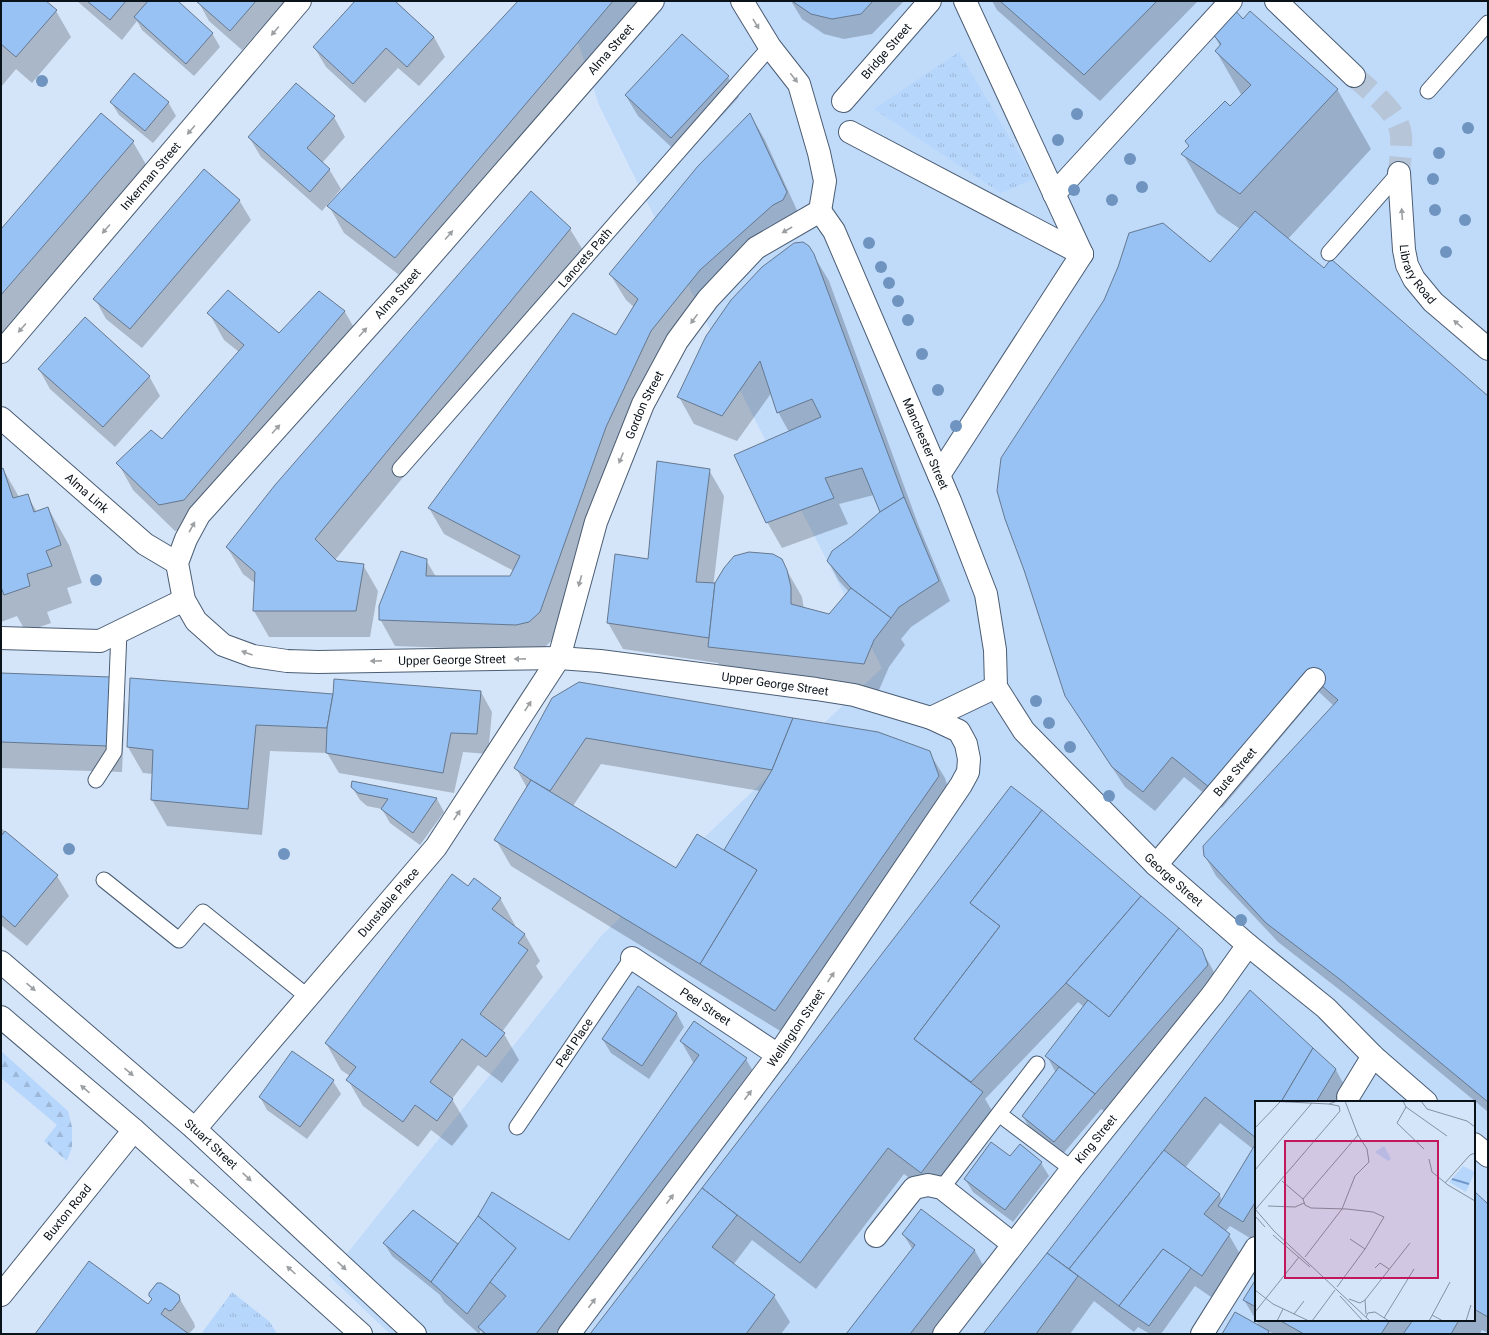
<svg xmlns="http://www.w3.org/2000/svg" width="1489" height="1335" viewBox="0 0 1489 1335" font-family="Roboto,sans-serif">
<defs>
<pattern id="grass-tufts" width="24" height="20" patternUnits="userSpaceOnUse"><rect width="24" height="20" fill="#b7d6fc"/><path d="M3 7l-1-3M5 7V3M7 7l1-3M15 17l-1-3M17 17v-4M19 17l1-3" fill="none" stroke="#9cb7d7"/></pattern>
<pattern id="forest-firs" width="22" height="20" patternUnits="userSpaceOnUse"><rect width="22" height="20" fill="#b7d6fc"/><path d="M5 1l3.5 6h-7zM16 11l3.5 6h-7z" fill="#9cb7d7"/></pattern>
</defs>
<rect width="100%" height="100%" fill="#d4e5fa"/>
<path fill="#c0dafa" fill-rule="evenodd" d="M564 1H1488V1334H390L329 1276 602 935 882 668 752 414 599 105ZM1256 1102H1474V1320H1256Z"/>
<g fill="url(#grass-tufts)">
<path d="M959 52 1034 179 1001 193 874 109Z"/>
<path d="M232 1292 270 1322 277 1334H201Z"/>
</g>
<path fill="url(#forest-firs)" d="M1 1051 68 1111 72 1127V1147L67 1161 44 1141 57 1125 1 1078Z"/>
<g fill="#0003" fill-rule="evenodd">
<path d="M1 1H45L56 11 71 37 32 83 16 69 1 87Z"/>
<path d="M77 1H147L148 2 176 1 212 33 220 47 194 76 142 30 137 21 122 40Z"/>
<path d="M198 1H285L242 50 209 21Z"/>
<path d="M356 1H394L434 37 445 57 419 86 398 68 365 103 326 67 314 47Z"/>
<path d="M520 1H650L411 284 344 233 329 206Z"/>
<path d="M791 1H904L872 34 844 39 824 34 802 19Z"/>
<path d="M992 1H1198L1100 101 997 10Z"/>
<path d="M1243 20 1337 89 1371 149 1288 239 1324 270 1488 398V1112L1354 1001 1278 942 1216 876 1205 856 1334 706 1319 692 1222 808 1184 777 1155 811 1125 787 1078 716 1066 696 1210 264 1240 229 1217 213 1183 154 1242 96 1216 51 1220 46 1213 33Z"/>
<path d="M728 77 739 97 683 158 638 116 626 96Z"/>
<path d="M111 102H168L176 116 153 143 119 115Z"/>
<path d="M101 114 133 142 148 168 1 339V231Z"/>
<path d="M750 114 765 140 801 219 715 296 666 357 554 638 544 648 531 651 395 646 380 619 426 560 436 577H511L514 571 444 534 429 508 617 336 634 307 626 300 610 274Z"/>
<path d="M334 117 345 137 322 163 329 169 341 189 322 211 261 157 249 137Z"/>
<path d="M531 192 570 229 586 255 335 560 337 562 363 565 378 591 370 637H269L254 611 256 584 243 574 227 547Z"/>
<path d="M239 200 251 220 142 348 106 319 95 299Z"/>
<path d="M813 254 829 281 918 524 950 601 911 627 901 639 905 645 889 667 879 690 724 673 718 663 623 649 608 623 709 470 724 496 713 588 749 553 772 555 781 560 802 597 804 609 829 615 849 592 839 581 828 561 881 512 874 495 839 504 848 524 782 548 767 522 789 432 778 412 772 392 737 441 694 424 679 397Z"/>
<path d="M319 292 345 312 360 338 199 526 175 531 133 490 118 463 162 441 239 352 224 340 209 313 279 334Z"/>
<path d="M39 369 149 376 160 396 115 447 50 389Z"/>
<path d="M3 469 19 497 27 495 37 512 48 508 69 545 82 583 67 588 72 603 47 612 51 623 26 632 17 616 1 622V470Z"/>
<path d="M1 674 110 678 125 704 122 772 1 768Z"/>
<path d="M481 692 492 712 488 754 463 752 454 793 339 773 327 753 270 751 262 835 167 826 152 800 153 774 143 773 128 747 333 695Z"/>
<path d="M553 698 929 752 945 778 953 803 790 1037 511 866 496 840 527 788 516 768ZM601 764 760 791 724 852 676 870 573 806Z"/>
<path d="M353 782 437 799 444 812 420 845 390 823 382 809 367 806 360 800 352 787Z"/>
<path d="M1011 787 1201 949 1213 970 1219 986 1107 1113 1101 1109 1062 1155 1030 1129 1023 1116 1056 1073 1047 1056 1084 1007 1078 1002 985 1099 997 1119 936 1198 904 1174 816 1289 752 1240 733 1265 774 1296 790 1322 781 1334H592Z"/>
<path d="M1 828 57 876 69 896 27 946 1 925Z"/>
<path d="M468 888 500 898 515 925 514 927 525 935 540 961 536 966 543 977 502 1032 504 1034 519 1060 502 1083 478 1065 452 1099 468 1126 452 1146 431 1130 418 1147 363 1106 348 1080 350 1076 341 1070 326 1043Z"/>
<path d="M638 988 677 1014 684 1027 649 1079 611 1053 603 1040Z"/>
<path d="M1251 992 1336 1070 1347 1090 1340 1102H1256V1239L1255 1241 1230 1226 1225 1232 1229 1235 1244 1261 1217 1301 1195 1286 1161 1334H1150L1138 1327 1134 1332 1094 1301 1070 1334H984ZM1220 1123 1253 1149 1222 1200 1219 1194 1185 1168Z"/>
<path d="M681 1041 746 1059 761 1085 571 1334H483L481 1330 479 1334 444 1302 440 1295 392 1256 384 1243 414 1212 458 1245 570 1241 694 1064Z"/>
<path d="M333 1081 341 1094 307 1139 267 1110 260 1097Z"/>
<path d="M1020 1146 1041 1163 1049 1176 1013 1222 973 1192 965 1179 1010 1157Z"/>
<path d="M1474 1192 1488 1205V1333L1482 1330 1480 1334H1274L1268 1331 1270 1334H1224L1260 1328 1256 1320H1474Z"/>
<path d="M921 1210 975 1251 990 1277 945 1334H848L913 1250 903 1234Z"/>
<path d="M1256 1280V1320L1244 1300Z"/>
<path d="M150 1296H178L194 1323 195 1327 189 1334H36L148 1306 152 1300Z"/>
</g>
<g fill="#98c2f4" stroke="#65788f">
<path d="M1 1H46L57 10 16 57 1 44Z"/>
<path d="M87 1H126L110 20Z"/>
<path d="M148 1H178L213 33 186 64 134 17Z"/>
<path d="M196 1H256L230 31Z"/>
<path d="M355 1H395L434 37 407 67 386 48 353 84 313 47Z"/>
<path d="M518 1H613L395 258 327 206Z"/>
<path d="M792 1H873L861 14 832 19 811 14Z"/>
<path d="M1000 1H1157L1084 75Z"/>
<path d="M1234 9 1243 19 1250 11 1338 89 1240 194 1181 154 1189 146 1185 141 1225 101 1230 106 1251 85 1215 51 1221 44 1212 33Z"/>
<path d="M682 34 729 76 671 138 625 95Z"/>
<path d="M134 73 169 102 145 131 110 102Z"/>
<path d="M296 83 335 116 307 148 330 169 310 192 248 137Z"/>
<path d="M101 113 134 141 1 295V229Z"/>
<path d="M750 113 787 192 783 200 773 205 700 270 651 331 606 427 540 612 529 622 516 625 379 620V606L401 551 427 559 426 576H510L520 556 428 508 573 313 616 335 638 299 609 274 698 166Z"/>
<path d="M204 169 240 200 130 329 93 299Z"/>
<path d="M531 191 571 228 315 539 337 561 364 564 356 611H253L255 572 226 547 275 485Z"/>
<path d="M1255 211 1324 268 1331 259 1488 396V1102L1342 981 1266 923 1204 856 1203 846 1338 700 1314 679 1210 788 1172 757 1143 792 1112 767 1065 696 1024 570 1005 519 997 491 1001 458 1104 300 1118 267 1129 233 1163 223 1210 262Z"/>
<path d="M803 242 809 246 814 254 904 497 880 512 862 468 825 478 834 498 766 523 734 455 821 417 812 399 777 413 760 361 722 416 677 397 706 336 731 300 762 267 794 243Z"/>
<path d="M228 290 279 333 319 291 345 311 184 500 159 505 116 463 151 430 162 439 244 345 207 313Z"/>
<path d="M85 317 150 376 103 427 38 369Z"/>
<path d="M657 461 710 469 696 582 715 583 709 638 607 623 615 554 648 559Z"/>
<path d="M3 468 13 498 28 494 34 512 48 507 61 545 46 551 52 566 27 574 30 586 4 595 1 587V469Z"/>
<path d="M904 497 939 581 899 607 891 618 851 588 827 561 832 551 851 537 880 512Z"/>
<path d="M749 552 773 554 782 559 787 570 791 587V604L829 614 851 588 891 618 874 640 864 664 708 647 715 583 724 568 734 556Z"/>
<path d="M1 673 110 677 107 746 1 742Z"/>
<path d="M130 678 333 694 327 728 256 725 248 809 151 800 153 750 127 747Z"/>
<path d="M334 679 481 691 477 734 451 733 443 773 326 753 327 728 333 694Z"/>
<path d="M579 682 793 718 772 770 586 738 550 791 531 780 514 768 552 698Z"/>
<path d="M793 718 878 732 930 751 939 776 775 1011 700 964 757 870 724 850 772 770Z"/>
<path d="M531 780 676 868 697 834 757 870 700 964 494 840Z"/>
<path d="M352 781 437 798 413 833 381 809 388 799 358 793 351 787Z"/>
<path d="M1011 786 1042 810 970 903 1000 926 914 1039 983 1092 921 1173 888 1148 800 1263 702 1188Z"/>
<path d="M1042 810 1141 896 1066 983 971 1082 914 1039 1000 926 970 903Z"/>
<path d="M5 831 58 875 15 927 1 915V836Z"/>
<path d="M452 874 468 886 474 878 501 898 492 909 525 934 518 943 528 950 480 1014 505 1033 486 1057 462 1039 430 1082 453 1099 437 1121 415 1105 403 1122 346 1080 356 1067 325 1043Z"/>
<path d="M1141 896 1179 928 1109 1017 1066 983Z"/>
<path d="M1179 928 1202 949 1208 965 1095 1094 1045 1056 1088 1000 1109 1017Z"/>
<path d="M638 986 677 1013 642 1066 602 1039Z"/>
<path d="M1250 990 1313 1048 1281 1102H1256V1138L1205 1097 1164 1150 1069 1269 1047 1253Z"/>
<path d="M694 1021 747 1058 536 1334H486L478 1327 506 1296 490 1282 516 1248 478 1216 492 1192 569 1240 699 1055 680 1041Z"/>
<path d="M1313 1048 1336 1069 1316 1102H1281Z"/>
<path d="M292 1051 334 1080 300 1127 259 1097Z"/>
<path d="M1059 1067 1095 1094 1054 1142 1022 1116Z"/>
<path d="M991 1142 1010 1156 1020 1144 1042 1162 1005 1210 964 1179Z"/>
<path d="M1256 1143V1201L1243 1222 1218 1206Z"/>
<path d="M1164 1150 1220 1194 1204 1214 1230 1234 1202 1276 1163 1249 1119 1306 1069 1269Z"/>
<path d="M702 1188 737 1215 712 1247 775 1295 746 1334H590Z"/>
<path d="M1474 1191 1488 1204V1317L1474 1309Z"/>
<path d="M921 1209 975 1250 910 1334H846L915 1245 902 1234Z"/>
<path d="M413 1210 458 1244 431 1282 383 1243Z"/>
<path d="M478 1216 516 1248 490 1282 467 1314 431 1282Z"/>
<path d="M1163 1249 1191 1268 1149 1326 1119 1306Z"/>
<path d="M1047 1253 1078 1276 1036 1334H983Z"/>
<path d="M89 1261 148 1304 152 1299 149 1296V1293L157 1283H161L179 1295 180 1300 172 1310 169 1311 165 1308 161 1314 189 1334H35Z"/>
<path d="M1256 1279V1307L1243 1300Z"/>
<path d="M1235 1312 1269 1331 1268 1334H1222Z"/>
<path d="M1279 1320H1390L1381 1334H1304Z"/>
<path d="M1413 1320H1459L1451 1334H1403Z"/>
</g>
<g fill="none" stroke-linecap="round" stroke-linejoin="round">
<path stroke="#b6c5d8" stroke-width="22" stroke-dasharray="22 11" stroke-linecap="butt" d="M1354 76C1370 91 1399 112 1401 135 1402 147 1400 160 1399 173"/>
<g stroke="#4b5d73" stroke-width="17">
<g id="service">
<path d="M1428 91 1488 23"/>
<path d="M1329 253 1399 173"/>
<path id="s1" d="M400 469 770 47"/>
<path d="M96 780 114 752 119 632"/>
<path d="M104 880 179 940 203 912 308 997"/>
<path d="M999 1114 1072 1169"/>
<path id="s2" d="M517 1127 632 958"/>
<path d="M942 1188 1037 1064"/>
</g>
</g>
<g stroke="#4b5d73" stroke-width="24">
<g id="pedestrian">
<path d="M965 1 1082 254"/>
<path id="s3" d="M843 101 930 1"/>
<path d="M850 132 1082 254"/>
<path d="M1054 194 1231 1"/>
<path id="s4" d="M820 211 834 231 950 501 986 594 995 650 996 687 1024 731 1156 865 1248 945 1326 1008 1373 1056 1426 1102"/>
<path d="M939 475 1082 254"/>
<path d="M931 718 996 687"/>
<path id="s5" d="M1156 865 1314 679"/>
<path d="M1213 994 1248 945"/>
<path d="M1348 1097 1373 1056"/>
<path d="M1474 1144 1488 1156"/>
</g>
</g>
<g stroke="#4b5d73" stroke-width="24">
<g id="minor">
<path d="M1276 1 1354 76"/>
<path id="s6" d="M1399 173 1404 250 1407 265 1414 279 1433 302 1488 349"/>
<path id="s7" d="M1 352 300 1"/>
<path id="s8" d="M1 418 145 544 177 563"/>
<path d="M1 638 100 641 184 600"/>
<path id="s9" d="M632 958 778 1055"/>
<path id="s10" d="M195 1129 436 847 559 658 596 522 643 404 677 341 708 299 756 248 820 211 825 181 819 153 799 84 770 47 742 1"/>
<path d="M876 1236 914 1188 928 1185 942 1188 1013 1244"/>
<path id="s11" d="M1 1295 134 1130"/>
<path id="s12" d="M569 1334 778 1055 961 785 968 772 969 759 966 744 959 731 931 718 854 695 816 689 600 661 559 658 318 662 287 661 253 656 223 645 196 621 184 600 177 563 186 539 199 515 402 289 653 1"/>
<path id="s13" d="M944 1334 1072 1169 1213 994"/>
<path d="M1202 1334 1256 1248"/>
</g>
</g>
<g stroke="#4b5d73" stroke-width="24">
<g id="trunk">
<path id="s14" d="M1 962 195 1129 415 1334"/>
<path d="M1 1017 134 1130 361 1334"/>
</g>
</g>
<use href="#service" stroke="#fff" stroke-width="15"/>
<use href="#pedestrian" stroke="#fff" stroke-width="22"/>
<use href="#minor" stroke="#fff" stroke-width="22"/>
<use href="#trunk" stroke="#fff" stroke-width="22"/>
</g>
<g fill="#6e94bf">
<circle cx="42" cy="81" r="6"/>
<circle cx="1077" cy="114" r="6"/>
<circle cx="1468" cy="128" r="6"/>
<circle cx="1058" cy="140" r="6"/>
<circle cx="1439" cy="153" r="6"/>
<circle cx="1130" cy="159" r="6"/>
<circle cx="1433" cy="179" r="6"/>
<circle cx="1142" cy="187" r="6"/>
<circle cx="1074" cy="190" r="6"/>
<circle cx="1112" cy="200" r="6"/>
<circle cx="1435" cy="210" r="6"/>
<circle cx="1465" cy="220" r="6"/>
<circle cx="869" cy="243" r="6"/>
<circle cx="1446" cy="252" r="6"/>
<circle cx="881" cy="267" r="6"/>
<circle cx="889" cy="283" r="6"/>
<circle cx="898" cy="301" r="6"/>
<circle cx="908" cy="320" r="6"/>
<circle cx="922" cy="354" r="6"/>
<circle cx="938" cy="390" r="6"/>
<circle cx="956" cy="426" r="6"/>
<circle cx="96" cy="580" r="6"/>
<circle cx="1036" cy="701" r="6"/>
<circle cx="1049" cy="723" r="6"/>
<circle cx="1070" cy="747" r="6"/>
<circle cx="1109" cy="796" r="6"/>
<circle cx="69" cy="849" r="6"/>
<circle cx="284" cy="854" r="6"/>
<circle cx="1241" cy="920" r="6"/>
</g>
<defs><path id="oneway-solid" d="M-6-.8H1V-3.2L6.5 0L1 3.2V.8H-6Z"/></defs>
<g fill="#9da0a3">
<use href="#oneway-solid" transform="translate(756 24) rotate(59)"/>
<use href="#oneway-solid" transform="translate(275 31) rotate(130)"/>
<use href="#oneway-solid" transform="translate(794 78) rotate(52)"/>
<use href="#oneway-solid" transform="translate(191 130) rotate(131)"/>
<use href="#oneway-solid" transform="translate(1402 214) rotate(-94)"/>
<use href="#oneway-solid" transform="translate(106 229) rotate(131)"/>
<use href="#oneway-solid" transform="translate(787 230) rotate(150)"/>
<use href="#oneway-solid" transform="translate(449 235) rotate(-49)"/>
<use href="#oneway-solid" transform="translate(694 319) rotate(126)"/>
<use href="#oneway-solid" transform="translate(1458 324) rotate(-140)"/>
<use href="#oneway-solid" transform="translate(22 328) rotate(131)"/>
<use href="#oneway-solid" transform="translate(363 332) rotate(-48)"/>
<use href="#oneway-solid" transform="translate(276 429) rotate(-48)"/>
<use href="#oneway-solid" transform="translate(621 458) rotate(112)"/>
<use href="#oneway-solid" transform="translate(192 527) rotate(-61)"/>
<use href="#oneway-solid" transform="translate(580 581) rotate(105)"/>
<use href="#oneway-solid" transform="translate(247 653) rotate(-160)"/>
<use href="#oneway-solid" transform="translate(520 659) rotate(179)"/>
<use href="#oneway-solid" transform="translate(376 661) rotate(179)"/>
<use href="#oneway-solid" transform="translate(528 706) rotate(-57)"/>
<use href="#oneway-solid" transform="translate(457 815) rotate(-57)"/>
<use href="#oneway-solid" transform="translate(831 977) rotate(-56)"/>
<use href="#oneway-solid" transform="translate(31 987) rotate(41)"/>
<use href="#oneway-solid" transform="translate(129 1072) rotate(41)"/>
<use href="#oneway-solid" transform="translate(85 1089) rotate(-140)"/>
<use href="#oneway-solid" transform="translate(748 1095) rotate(-53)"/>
<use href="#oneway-solid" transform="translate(247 1177) rotate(43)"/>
<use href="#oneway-solid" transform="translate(194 1183) rotate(-138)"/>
<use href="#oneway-solid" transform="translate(670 1199) rotate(-53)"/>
<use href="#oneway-solid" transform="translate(342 1266) rotate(43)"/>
<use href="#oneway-solid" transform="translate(291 1270) rotate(-138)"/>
<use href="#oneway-solid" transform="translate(592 1303) rotate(-53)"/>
</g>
<g text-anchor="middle" stroke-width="3" stroke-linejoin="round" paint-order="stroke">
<g font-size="12" fill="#0a121a" stroke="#fff">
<text dy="4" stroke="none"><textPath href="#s12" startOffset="2252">Alma Street</textPath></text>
<text dy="4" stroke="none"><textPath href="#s3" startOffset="66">Bridge Street</textPath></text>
<text dy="4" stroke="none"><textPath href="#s7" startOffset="231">Inkerman Street</textPath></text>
<text dy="4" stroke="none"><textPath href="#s1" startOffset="281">Lancrets Path</textPath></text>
<text dy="4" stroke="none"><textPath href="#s6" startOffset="105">Library Road</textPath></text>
<text dy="4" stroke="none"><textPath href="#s12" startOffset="1928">Alma Street</textPath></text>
<text dy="4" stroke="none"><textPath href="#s10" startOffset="864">Gordon Street</textPath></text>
<text dy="4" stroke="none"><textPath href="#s4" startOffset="256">Manchester Street</textPath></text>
<text dy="4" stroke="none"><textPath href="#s8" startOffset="114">Alma Link</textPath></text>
<text transform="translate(452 660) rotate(-1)" y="4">Upper George Street</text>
<text transform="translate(775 684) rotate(8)" y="4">Upper George Street</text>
<text dy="4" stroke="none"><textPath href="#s5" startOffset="122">Bute Street</textPath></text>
<text dy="4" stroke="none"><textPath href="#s4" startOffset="775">George Street</textPath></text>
<text dy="4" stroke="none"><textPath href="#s10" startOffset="298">Dunstable Place</textPath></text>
<text dy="4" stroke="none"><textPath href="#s9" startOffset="88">Peel Street</textPath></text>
<text dy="4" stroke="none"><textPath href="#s12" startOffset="381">Wellington Street</textPath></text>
<text dy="4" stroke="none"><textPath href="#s2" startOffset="102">Peel Place</textPath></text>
<text dy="4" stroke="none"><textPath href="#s13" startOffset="247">King Street</textPath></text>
<text dy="4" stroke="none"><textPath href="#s14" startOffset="278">Stuart Street</textPath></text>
<text dy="4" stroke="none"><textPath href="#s11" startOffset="106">Buxton Road</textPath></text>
</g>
</g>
<g transform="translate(1255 1101)">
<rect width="220" height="220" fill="#d4e5fa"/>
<path d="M129 45 136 58 133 60 120 51Z" fill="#b7d6fc"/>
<path d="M208 65 220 71 211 91 194 81Z" fill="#b7d6fc"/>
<path fill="none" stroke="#7098c8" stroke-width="2" d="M197 78 214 83"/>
<path fill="none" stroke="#8391a0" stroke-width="1" d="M13 0 74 3 82 0M148 0 151 6 192 35M166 0 172 8 212 20 220 26M151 6 142 22 169 48M0 27 25 1M174 58 177 71 193 84 220 100M0 69 57 2M27 80 48 98M190 82 215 54 220 52M13 105 40 106 49 102M0 108 19 130 115 220M0 109 85 10 84 5 74 3M0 115 10 126M18 134 55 166M95 138 110 148M50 156 87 108 100 75 114 61 112 48 103 34 90 0M120 167 125 162 134 168M82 186 110 148 129 116 118 111 92 108 56 107 50 104 48 98 103 34M0 189 18 203 54 220M85 195 108 220M94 198 105 202 110 199 155 142M110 199 111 213M0 211 44 156M39 213 49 200M177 214 188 220M111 216 113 212 120 211 134 220M129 217 159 168M22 220 28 208M57 220 80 189M174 220 195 181M211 220 216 204"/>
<path fill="#c2185b" fill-opacity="0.15" stroke="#c2185b" stroke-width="2" d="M30 40H183V177H30Z"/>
<rect width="220" height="220" fill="none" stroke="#0a121a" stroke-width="2"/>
</g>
<rect width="1489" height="1335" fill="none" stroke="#0a121a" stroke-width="4"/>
</svg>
